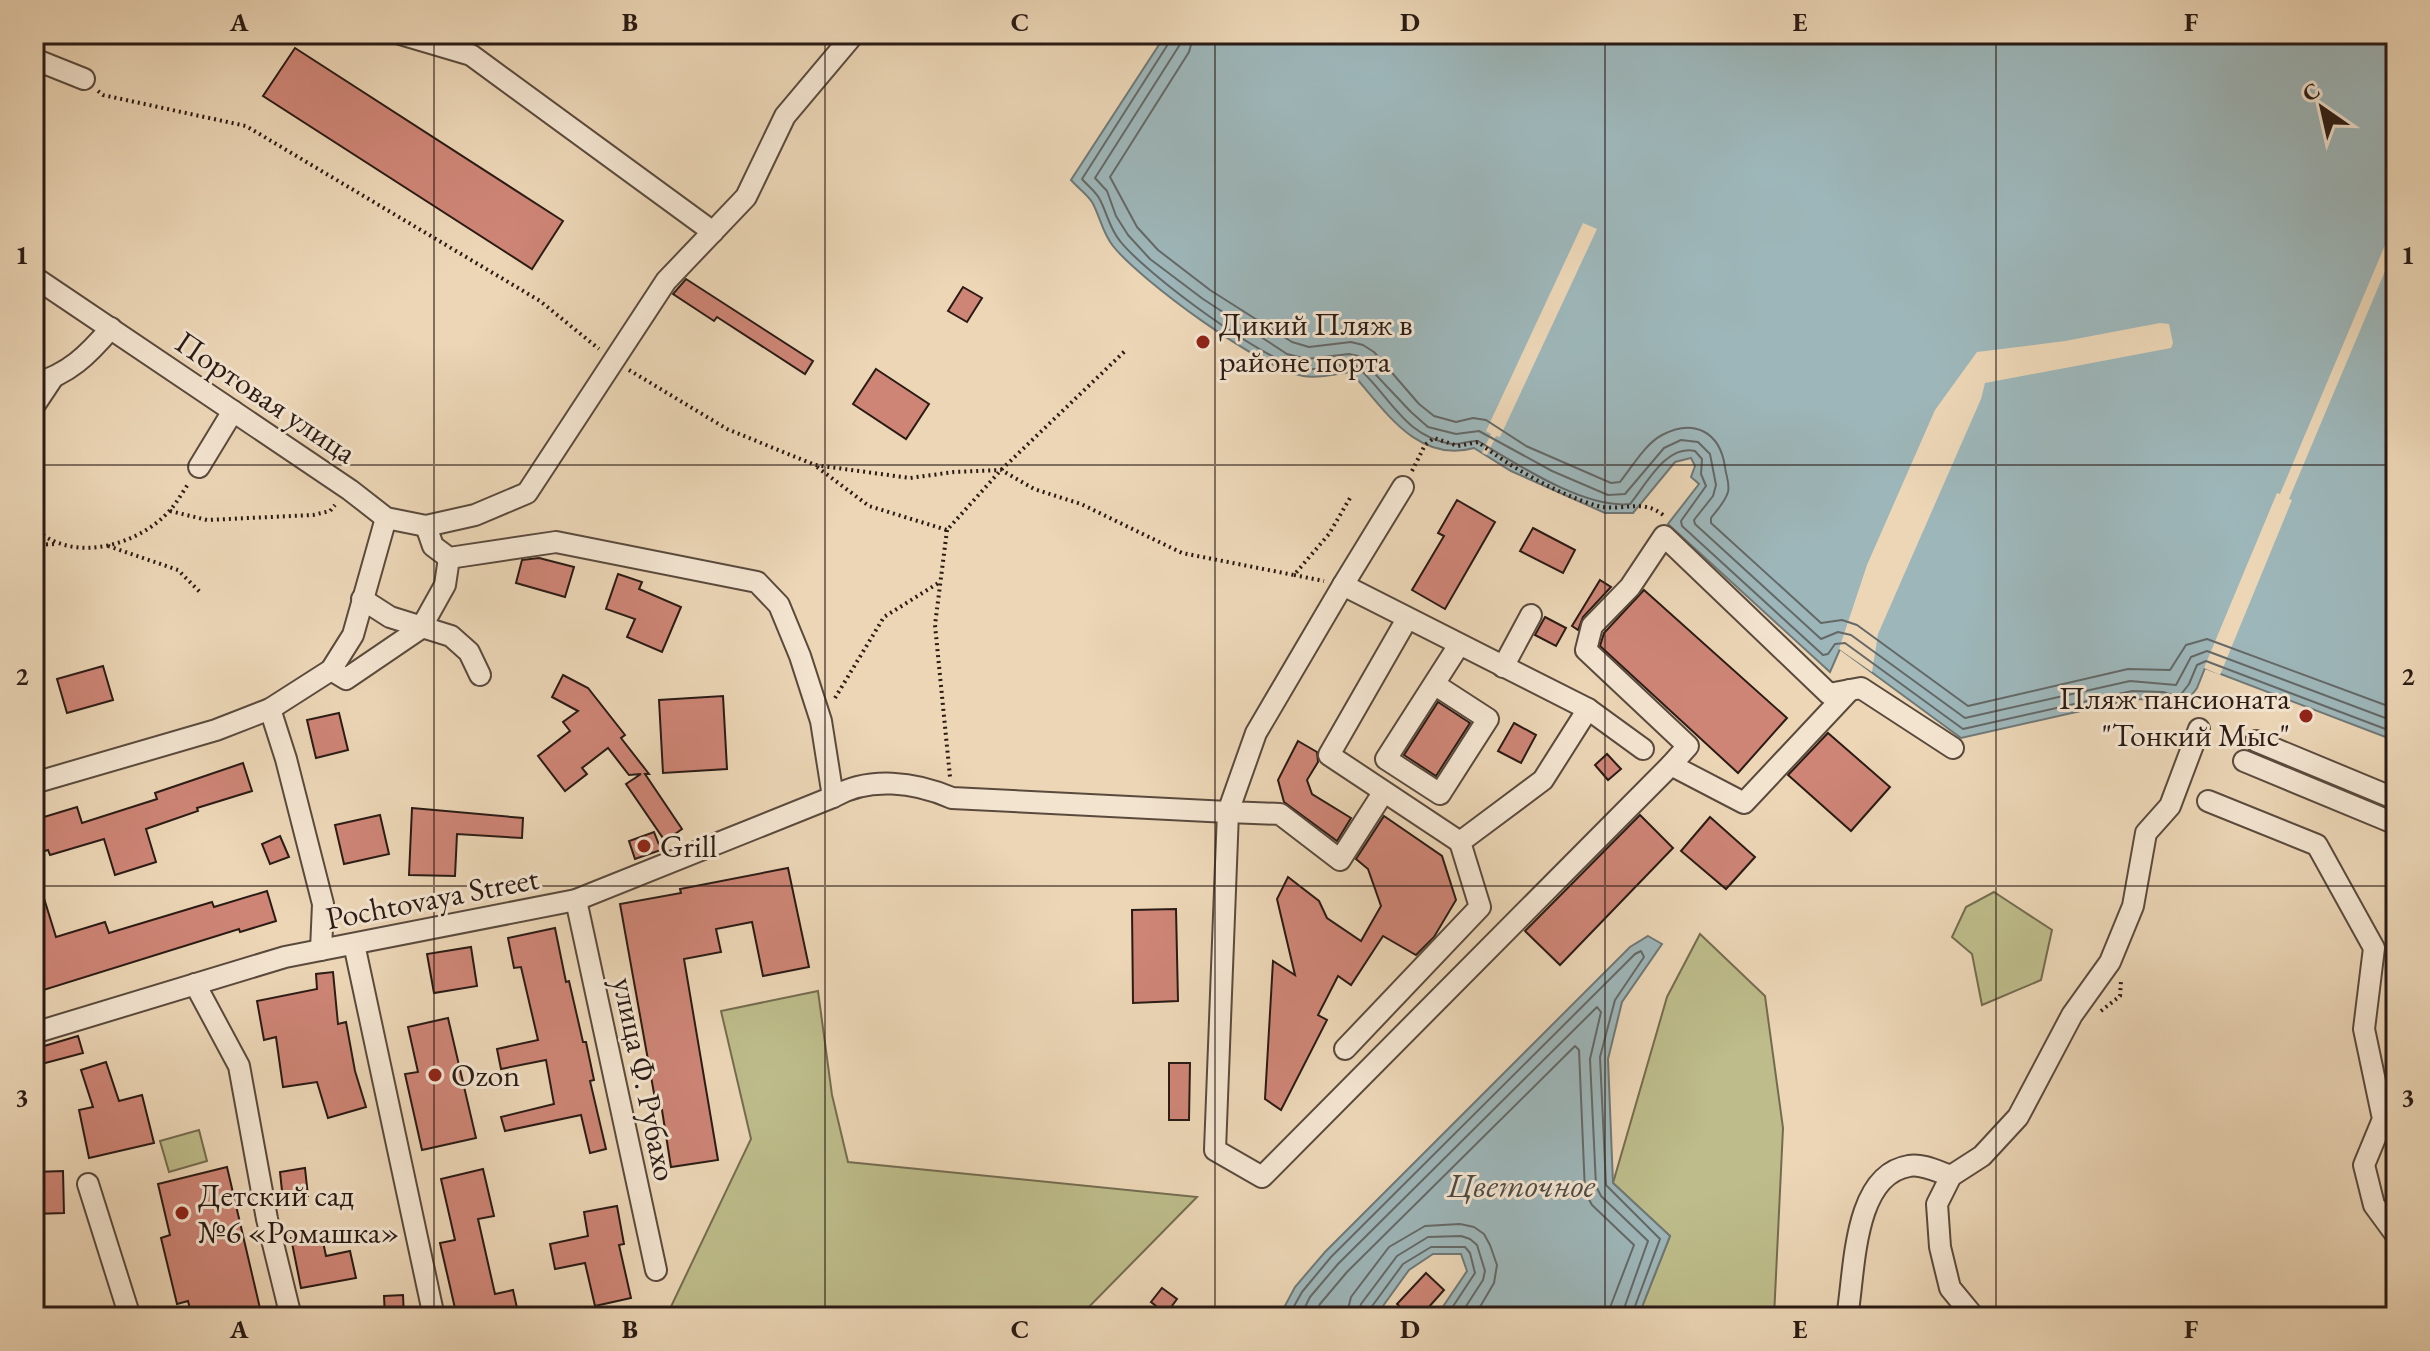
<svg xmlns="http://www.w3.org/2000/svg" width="2430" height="1351" viewBox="0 0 2430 1351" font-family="'EB Garamond',serif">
<rect width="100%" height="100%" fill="#ecd6b6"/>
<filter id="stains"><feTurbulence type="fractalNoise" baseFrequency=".0025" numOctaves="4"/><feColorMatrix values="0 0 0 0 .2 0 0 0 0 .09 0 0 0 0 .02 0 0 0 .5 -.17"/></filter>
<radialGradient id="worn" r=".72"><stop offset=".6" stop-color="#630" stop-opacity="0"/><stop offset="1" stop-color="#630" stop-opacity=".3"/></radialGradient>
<g fill="#bdbc8a" stroke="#746c50" stroke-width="2">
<path d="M1994 892 2052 930 2041 980 1982 1005 1972 954 1952 937 1966 907Z"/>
<path d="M1700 934 1765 996 1783 1128 1774 1317H1638L1670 1236 1613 1183 1667 997Z"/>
<path d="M818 991 832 1095 848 1162 1197 1197 1079 1317H666L751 1139 721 1011Z"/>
<path d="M199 1130 207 1161 169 1172 160 1141Z"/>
</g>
<g fill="#9db6b9" stroke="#6f7877" stroke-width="2">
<path d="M1166 34H2396V741L2205 668 2197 688 2182 708 2162 700 2134 699 1961 738 1840 649 1830 672 1668 524 1699 484 1691 477 1695 466 1691 458 1675 462 1633 513H1605L1511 471 1474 448C1417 464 1384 409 1351 372 1336 374 1318 379 1303 376 1261 369 1140 280 1113 246 1102 232 1100 216 1092 202 1087 194 1077 187 1071 180Z"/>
<path d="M1648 936 1662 944 1622 1002 1608 1059 1613 1183 1670 1236 1638 1317H1436L1467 1271 1461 1254H1433L1409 1270 1375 1317H1279L1295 1287 1325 1252 1630 947Z"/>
</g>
<g fill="#ecd6b6">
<path d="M1583 223 1597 229 1500 437 1496 436 1487 455 1482 453 1491 434 1486 431Z"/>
<path d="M2391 231 2396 233V245L2289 499 2292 500 2220 675 2204 668 2277 493 2280 494Z"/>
<path d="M2160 323 2169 324 2173 343 2171 348 1985 383 1981 399 1878 634 1872 672 1839 649 1867 565 1935 410 1977 352 2065 341Z"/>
</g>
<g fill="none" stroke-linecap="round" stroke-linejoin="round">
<g stroke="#646867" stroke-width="2">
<path d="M1172 34 1170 41 1082 179C1087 185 1095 191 1099 198 1107 212 1109 228 1120 241 1145 273 1268 365 1306 369 1322 371 1338 363 1355 365 1389 393 1403 437 1452 444 1461 445 1469 440 1478 441 1517 464 1584 509 1630 504 1646 485 1666 444 1695 451L1702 459 1701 474 1706 486 1681 521 1682 526 1823 655 1828 654 1835 644 1845 643 1963 729 2132 691 2163 692 2179 697 2189 684 2197 665 2206 661 2396 733"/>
<path d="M1182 34 1179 46 1095 178 1107 191 1116 216 1128 235 1150 259 1203 299 1287 354 1307 359 1349 354 1358 356 1411 412 1428 427 1456 434 1479 431 1552 471 1608 495 1625 494 1664 448 1681 440 1698 442 1710 454 1716 485 1713 496 1694 520 1695 524 1821 639 1838 632 1851 635 1965 718 2130 681 2176 685 2191 657 2207 651 2396 722"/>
<path d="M1194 34 1189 52 1110 177 1137 227 1158 250 1210 290 1292 342 1309 347 1351 342 1363 345 1374 352 1419 404 1434 416 1456 422 1473 418 1486 420 1526 446 1611 483 1620 482C1632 467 1645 444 1662 435 1694 418 1720 432 1725 467 1726 476 1730 483 1728 492 1725 502 1717 510 1711 518V523L1821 623 1842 620 1857 625 1968 706 2128 669 2170 670 2186 645 2207 639 2396 709"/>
<path d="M1288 1317 1302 1292 1331 1257 1635 954 1641 951 1644 957 1615 1000 1600 1057 1606 1185 1660 1239 1631 1317"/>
<path d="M1300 1317 1310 1297 1338 1264 1597 1007 1601 1012 1590 1059 1596 1186 1601 1196 1648 1241 1621 1317"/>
<path d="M1313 1317 1320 1304 1347 1272 1575 1046 1579 1050 1585 1192 1592 1205 1634 1245 1611 1305 1609 1317"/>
<path d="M1346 1317 1351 1297 1389 1247 1425 1226 1460 1224 1474 1227 1484 1234 1490 1245 1497 1265 1494 1283 1474 1317"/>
<path d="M1358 1317 1361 1304 1397 1256 1428 1237 1461 1236 1470 1239 1477 1245 1485 1271 1483 1280 1459 1317"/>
<path d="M1368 1317 1370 1309 1403 1264 1431 1247H1465L1470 1253 1475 1273 1446 1317"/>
</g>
</g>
<g fill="#ce8576" stroke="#2a1b15" stroke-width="2">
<path d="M295 48 563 221 532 269 263 96Z"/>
<path d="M686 279 813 361 805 374 717 317 714 321 673 294Z"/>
<path d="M963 287 982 298 967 322 948 311Z"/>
<path d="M876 369 929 404 906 439 853 404Z"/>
<path d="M1457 500 1495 522 1445 609 1412 590 1444 536 1438 533Z"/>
<path d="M1533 528 1575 550 1563 573 1520 551Z"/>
<path d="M539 558 574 567 565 597 516 583 522 560Z"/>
<path d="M618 574 642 582 639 589 681 607 662 652 627 637 635 619 606 609Z"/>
<path d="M1600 580 1611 587 1583 617 1578 630 1572 626Z"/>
<path d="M1644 590 1787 718 1738 773 1600 646 1604 633Z"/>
<path d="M1545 617 1566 628 1556 646 1535 635Z"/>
<path d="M103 666 113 700 67 713 57 679Z"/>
<path d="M563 675 588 688 625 735 621 738 649 774H645L682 829 665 841 626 784 641 774 629 775 608 748 582 768 587 774 565 791 538 756 570 731 563 722 578 711 552 697Z"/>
<path d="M723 696 727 769 663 773 659 700Z"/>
<path d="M1438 702 1470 723 1436 776 1404 755Z"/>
<path d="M339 713 348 750 316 758 307 720Z"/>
<path d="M1514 723 1536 735 1521 763 1498 751Z"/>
<path d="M1828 733 1890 787 1851 831 1788 775Z"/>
<path d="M1298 741 1317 752 1318 762 1307 780 1312 794 1351 818 1337 841 1284 802 1278 780Z"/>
<path d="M1607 754 1621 769 1608 780 1595 765Z"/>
<path d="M243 763 252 791 197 808 198 811 146 829 156 862 115 875 104 839 50 855 48 850 34 854V820L77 807 82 823 157 799 155 793Z"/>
<path d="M412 808 523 818 522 838 457 834 455 876 409 875Z"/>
<path d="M380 815 389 854 344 864 335 825Z"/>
<path d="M1640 815 1673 848 1560 965 1525 931Z"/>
<path d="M1384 816 1442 856 1456 900 1434 937 1416 955 1383 936 1351 985 1338 976 1318 1015 1327 1020 1281 1110 1265 1099 1273 961 1295 975 1277 899 1288 877 1319 901 1327 918 1361 941 1381 906 1368 869 1356 859Z"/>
<path d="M1710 817 1755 857 1726 889 1681 851Z"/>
<path d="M654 832 661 850 635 859 629 841Z"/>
<path d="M280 836 289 857 270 864 262 844Z"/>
<path d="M788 868 809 967 763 976 752 922 716 929 721 952 684 959 718 1160 671 1167 662 1110H657L620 904 681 893 680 889Z"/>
<path d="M34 879H38L56 937 105 922 109 933 212 902 214 907 267 891 276 921 240 932 239 929 34 993Z"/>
<path d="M1176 909 1178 1001 1133 1003 1132 910Z"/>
<path d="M555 928 566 982 569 981 583 1042H586L594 1080 590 1081 606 1149 590 1153 581 1115 505 1131 501 1117 554 1104 546 1060 501 1069 497 1049 538 1040 521 967 514 968 508 938Z"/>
<path d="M471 947 477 986 434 993 427 954Z"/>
<path d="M333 972 338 1024 346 1022 355 1071 366 1107 328 1118 317 1082 283 1087 276 1037 264 1040 257 1001 317 989 316 974Z"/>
<path d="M448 1018 476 1138 422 1150 405 1074 418 1072 408 1027Z"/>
<path d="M78 1036 83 1053 34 1066V1049Z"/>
<path d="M106 1062 119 1101 142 1095 154 1143 89 1158 79 1110 93 1107 81 1070Z"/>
<path d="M1169 1063H1190L1189 1120H1169Z"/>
<path d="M227 1167 262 1317H192L188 1301 177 1304 161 1238 170 1235 158 1184Z"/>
<path d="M305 1168 308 1196 283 1200 280 1172Z"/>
<path d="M483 1169 494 1216 478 1219 495 1294 513 1290 519 1317H457L440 1243 455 1240 441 1179Z"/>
<path d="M63 1171 64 1213 34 1214V1172Z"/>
<path d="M617 1206 624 1244 619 1245 631 1298 595 1306 585 1263 555 1269 550 1244 588 1236 584 1212Z"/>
<path d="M321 1232 326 1256 350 1251 356 1278 301 1288 291 1238Z"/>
<path d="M1426 1273 1444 1290 1420 1317H1411L1397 1304Z"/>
<path d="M1162 1288 1177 1299 1166 1314 1151 1302Z"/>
<path d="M403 1295 404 1317H385L384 1296Z"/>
</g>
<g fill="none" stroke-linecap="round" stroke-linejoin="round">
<g stroke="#5a4a3d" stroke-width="24">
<g id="minor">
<path d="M400 34 471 55 713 232"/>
<path d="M34 59 84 79"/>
<path d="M34 277 350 490 386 518 426 526 475 515 527 493 666 281 746 197 785 116 854 34"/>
<path d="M34 384C69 374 88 355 111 328"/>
<path d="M34 406 52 379"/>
<path d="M199 467 233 411"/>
<path d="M426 526 433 546 449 558 556 542 757 582 779 605 800 656 821 721 833 797"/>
<path d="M1343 585 1403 487"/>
<path d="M362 599 390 617 451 636 469 652 480 675"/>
<path d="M1407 619 1329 755 1460 842"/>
<path d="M1503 667 1531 615"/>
<path d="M331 670 346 679 421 628 445 585 449 558"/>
<path d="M1434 684 1488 719 1440 794 1386 759 1459 645"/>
<path d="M270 709 286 759 323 904 321 950"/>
<path d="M2256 741 2396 799"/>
<path d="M2244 761 2396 824"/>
<path d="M1671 765 1688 746 1586 650 1592 626 1630 587 1664 536 1829 694 1861 688 1953 748"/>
<path d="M34 783 216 730 270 709 331 670 353 635 386 518"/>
<path d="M1383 793 1340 860 1280 814 1228 812 1256 733 1343 585 1588 709 1643 749"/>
<path d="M2208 801 2317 845 2374 948 2364 1029 2383 1119 2364 1165 2374 1205 2396 1235"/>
<path d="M576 900 656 1270"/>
<path d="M354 944 434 1317"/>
<path d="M195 984 239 1066 267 1219 291 1317"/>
<path d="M34 1033 285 957 576 900 833 797C869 776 915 782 952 798L1228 812 1215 1150 1262 1177 1671 765 1744 803 1850 690"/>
<path d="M1345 1049 1480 907 1460 842 1543 780 1588 709"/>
<path d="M88 1184 130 1317"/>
<path d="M1847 1317C1855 1274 1852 1175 1909 1166 1921 1163 1939 1172 1951 1176"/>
<path d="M1974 1317 1950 1288 1940 1247 1937 1204 1951 1176 1982 1156 2018 1117 2072 1015 2110 962 2133 906 2146 833 2170 806 2199 729"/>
</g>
</g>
<g stroke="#2a1b15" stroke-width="4" stroke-dasharray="2 4" stroke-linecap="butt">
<path d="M98 91 103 95 246 126 540 301 599 349"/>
<path d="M629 370 727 429 815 465 910 478 954 472 1001 470 1034 489 1081 504 1182 553 1294 575 1329 534 1350 498"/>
<path d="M817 467 869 506 947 530 1001 470 1126 350"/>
<path d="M1412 471 1425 445 1434 438 1458 446 1478 442C1510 467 1559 495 1598 506 1623 512 1642 498 1663 515"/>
<path d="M170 511 207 520 313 515 330 511 335 505"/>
<path d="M34 527C70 565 140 546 171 509 178 501 183 491 189 483"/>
<path d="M947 530 935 625 950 777"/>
<path d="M34 545 56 544"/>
<path d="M108 546 178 570 201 593"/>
<path d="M1294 575 1324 581"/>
<path d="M835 698 884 617 940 582"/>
<path d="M2101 1011 2120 996 2121 981"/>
</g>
<use href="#minor" stroke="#f3e4d0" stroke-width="20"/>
</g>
<path fill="none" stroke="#2a1b15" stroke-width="2" stroke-opacity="0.55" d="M434 34V1317M825 34V1317M1215 34V1317M1605 34V1317M1996 34V1317M34 465H2396M34 886H2396"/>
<g fill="#8f2418" stroke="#f3e4d0" stroke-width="3">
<circle cx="1203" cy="342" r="8"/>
<circle cx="2306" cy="716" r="8"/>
<circle cx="644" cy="846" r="8"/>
<circle cx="435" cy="1075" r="8"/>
<circle cx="182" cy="1213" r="8"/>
</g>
<g text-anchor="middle" stroke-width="6" stroke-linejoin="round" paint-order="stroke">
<g font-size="32" fill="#2a1b15" stroke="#f3e4d0" text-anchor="start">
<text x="1219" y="335">Дикий Пляж в<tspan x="1219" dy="37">районе порта</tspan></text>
<text x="2290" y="709" text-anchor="end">Пляж пансионата<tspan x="2290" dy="37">"Тонкий Мыс"</tspan></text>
<text x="660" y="857">Grill</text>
<text x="451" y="1086">Ozon</text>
<text x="198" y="1206">Детский сад<tspan x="198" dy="37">№6 «Ромашка»</tspan></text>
</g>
<g font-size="32" fill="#2a1b15" stroke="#f3e4d0">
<text transform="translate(266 397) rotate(34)" y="11">Портовая улица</text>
<text transform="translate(432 898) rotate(-11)" y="11">Pochtovaya Street</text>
<text transform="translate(645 1079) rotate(78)" y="11">улица Ф. Рубахо</text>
</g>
<g font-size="34" font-style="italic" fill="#4c4a46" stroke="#f3e4d0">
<text x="1521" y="1197">Цветочное</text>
</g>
</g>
<rect width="2430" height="1351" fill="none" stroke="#ecd6b6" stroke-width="88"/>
<g transform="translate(2322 108) rotate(326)" stroke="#f3e4d0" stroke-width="6" paint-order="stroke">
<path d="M0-6L14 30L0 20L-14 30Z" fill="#2a1b15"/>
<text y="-12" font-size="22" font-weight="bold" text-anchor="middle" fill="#2a1b15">С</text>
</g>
<rect x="44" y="44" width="2342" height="1263" fill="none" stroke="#2a1b15" stroke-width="3"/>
<g font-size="26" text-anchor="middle" font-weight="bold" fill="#2a1b15">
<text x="239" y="31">A</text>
<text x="630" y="31">B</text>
<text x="1020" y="31">C</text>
<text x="1410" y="31">D</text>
<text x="1800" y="31">E</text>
<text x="2191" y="31">F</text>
<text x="22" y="264">1</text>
<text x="2408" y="264">1</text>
<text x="22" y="685">2</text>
<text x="2408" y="685">2</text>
<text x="22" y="1106">3</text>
<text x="2408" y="1106">3</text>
<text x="239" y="1338">A</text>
<text x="630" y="1338">B</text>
<text x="1020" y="1338">C</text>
<text x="1410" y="1338">D</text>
<text x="1800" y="1338">E</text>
<text x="2191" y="1338">F</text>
</g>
<rect width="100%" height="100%" filter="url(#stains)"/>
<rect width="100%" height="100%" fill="url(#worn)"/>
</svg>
